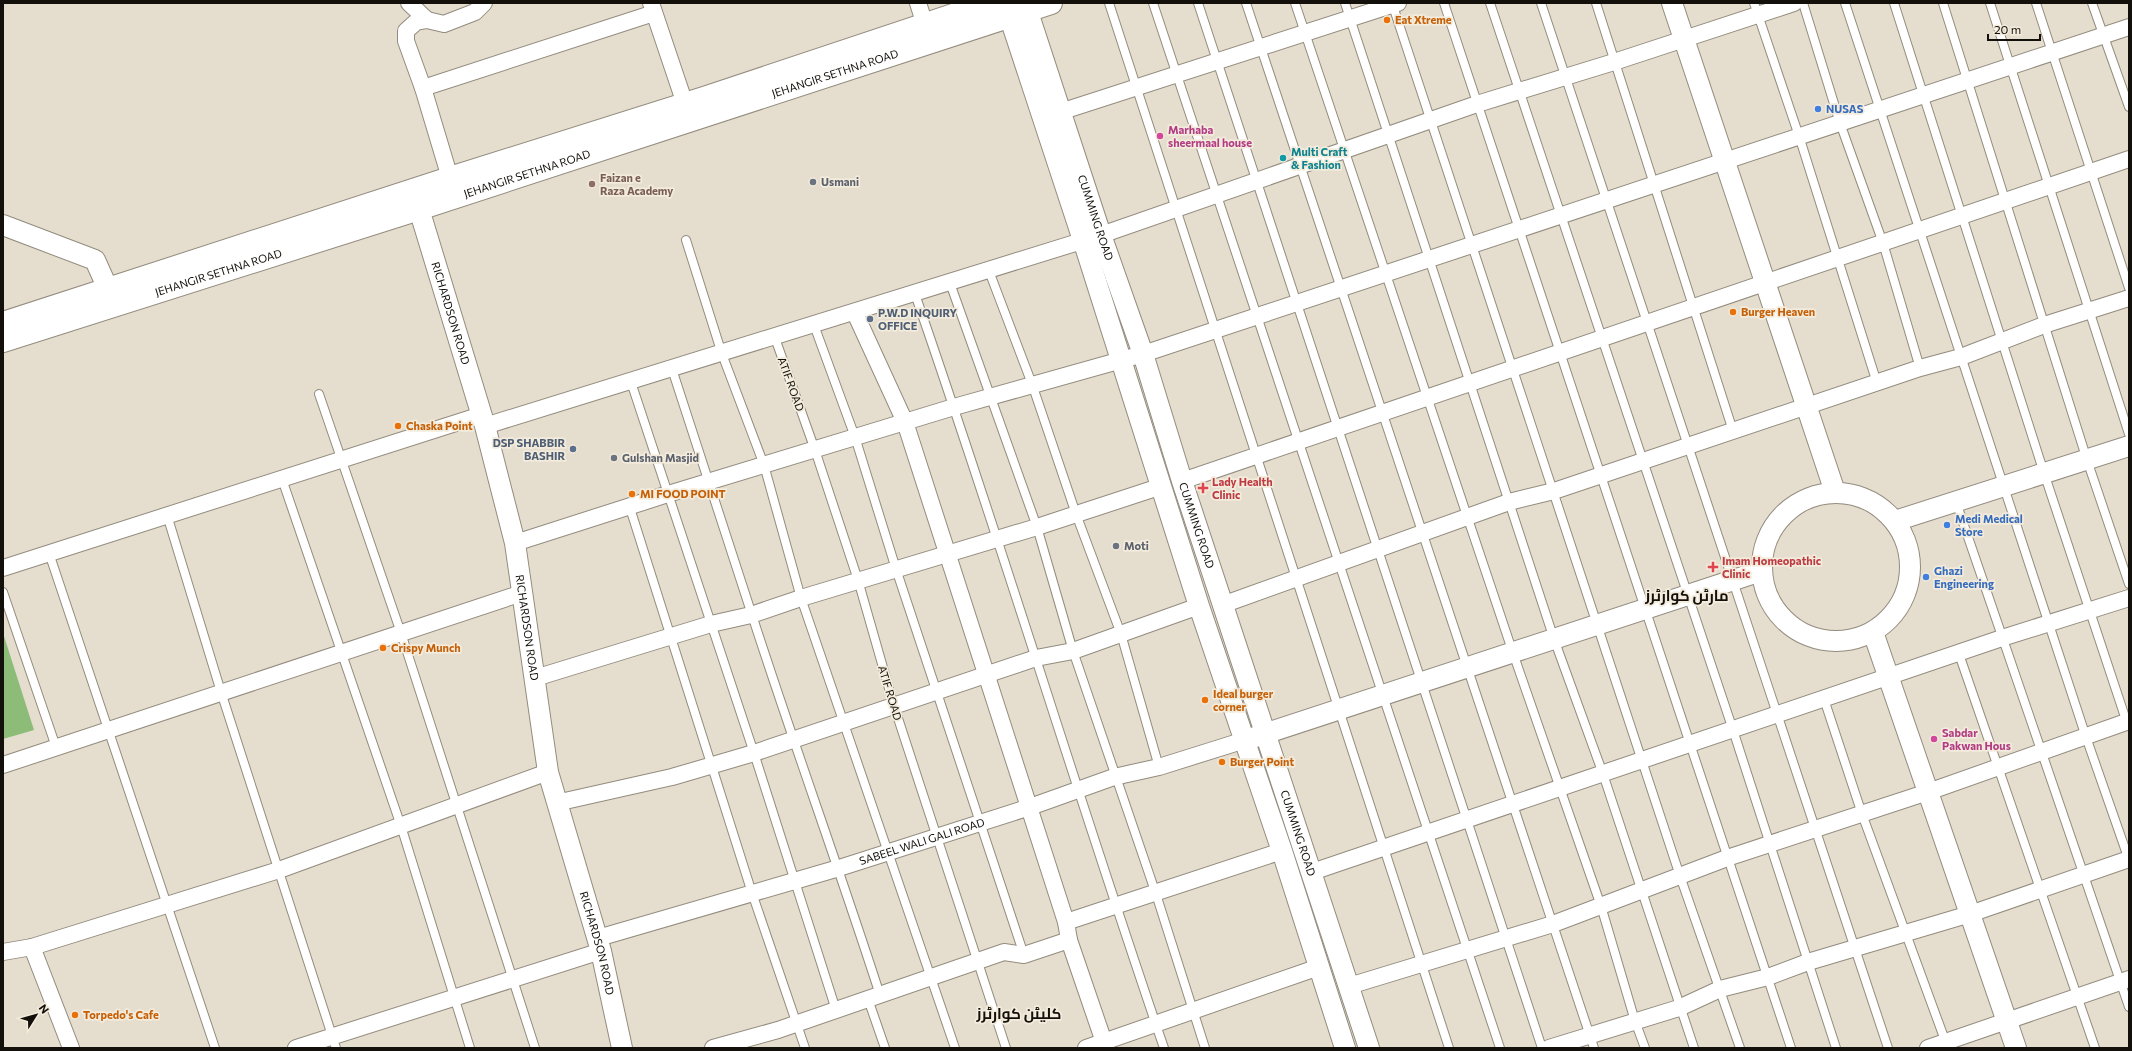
<svg xmlns="http://www.w3.org/2000/svg" width="2132" height="1051" viewBox="0 0 2132 1051" font-family="Commissioner,Cairo,sans-serif">
<rect width="100%" height="100%" fill="#e5ddce"/>
<path fill="#8dbc79" d="M3 633 34 730 3 739Z"/>
<g fill="none" stroke-linecap="round" stroke-linejoin="round">
<g stroke="#938c7e" stroke-width="10">
<g id="service">
<path d="M1109 3 1449 1048"/>
<path d="M1153 3 1500 1048"/>
<path d="M1198 3 1542 1048"/>
<path d="M1246 3 1594 1048"/>
<path d="M1295 3 1513 653 1601 906 1635 1021 1645 1048"/>
<path d="M1345 3 1554 639 1603 774 1694 1048"/>
<path d="M1392 3 1680 876 1740 1048"/>
<path d="M1444 3 1791 1048"/>
<path d="M1490 3 1733 730 1836 1048"/>
<path d="M1541 3 1888 1048"/>
<path d="M1596 3 1733 431"/>
<path d="M1754 3 1799 136 1877 383"/>
<path d="M1803 3 1840 123 1883 243 1920 368"/>
<path d="M1845 3 2086 737 2129 860"/>
<path d="M1894 3 2044 473 2127 723"/>
<path d="M1943 3 2087 460 2129 584"/>
<path d="M1990 3 2129 434"/>
<path d="M2036 3 2129 288"/>
<path d="M2092 3 2129 107"/>
<path d="M686 240 722 354 764 465 801 598 955 1048"/>
<path d="M989 271 1032 384 1076 514 1121 634 1159 767"/>
<path d="M950 283 1037 527 1073 651 1156 894 1205 1048"/>
<path d="M915 294C1002 544 1078 798 1164 1048"/>
<path d="M814 325 855 437 896 569 1024 955"/>
<path d="M775 338 815 450 858 580 894 706 1006 1048"/>
<path d="M672 369C699 451 725 533 752 615 793 742 839 868 880 995"/>
<path d="M631 382 754 753 836 1010"/>
<path d="M319 394 401 633 535 1048"/>
<path d="M282 479 401 826 470 1048"/>
<path d="M1956 502 2129 1007"/>
<path d="M630 508 752 893 805 1048"/>
<path d="M167 515 221 692 336 1048"/>
<path d="M49 553 215 1048"/>
<path d="M3 592 56 747"/>
<path d="M1959 654 2095 1048"/>
<path d="M1824 699 1862 814 1946 1043"/>
<path d="M868 999 885 1048"/>
</g>
</g>
<g stroke="#938c7e" stroke-width="18">
<g id="minor">
<path d="M409 3 427 20"/>
<path d="M651 3 685 104"/>
<path d="M918 3 925 25"/>
<path d="M423 88 654 13"/>
<path d="M1060 112 1398 3"/>
<path d="M450 178 423 88 406 41V31L416 22 427 20 444 24 475 12 484 3"/>
<path d="M855 313 905 422 1066 922"/>
<path d="M485 426 1101 235 1477 104 1614 62 1794 3"/>
<path d="M1182 481 2129 159"/>
<path d="M515 543 668 494 954 407 1143 354 2129 27"/>
<path d="M3 568 481 415"/>
<path d="M1222 605 1509 502 1554 491 1920 368 1961 357 2044 325 2129 298"/>
<path d="M535 678 711 624 751 615 801 598 1037 527 1162 486"/>
<path d="M3 765 522 593"/>
<path d="M556 803 672 777 754 753 1036 658 1073 651 1199 606"/>
<path d="M1312 872 2002 638 2129 598"/>
<path id="s1" d="M598 938 839 868 1030 807 1114 777 1159 767 1245 740"/>
<path d="M1069 940 1106 1048"/>
<path d="M32 947 71 1048"/>
<path d="M3 952 32 947 279 870 548 772"/>
<path d="M1349 986 1553 924 1727 858 1928 792 2129 721"/>
<path d="M296 1048 601 951"/>
<path d="M713 1048 778 1030 1004 952 1024 955 1069 940 1066 922 1282 851"/>
<path d="M1086 1048 1319 967"/>
<path d="M1549 1048 1679 1008 1720 989 1768 977 1808 962 1970 914 2129 859"/>
<path d="M1928 1048 2129 979"/>
</g>
</g>
<g stroke="#938c7e" stroke-width="22">
<g id="tertiary">
<path d="M1005 3 1083 240 1199 606 1282 851 1345 1048"/>
<path id="s2" d="M1025 3 1101 235 1143 354 1182 481 1369 1048"/>
<path d="M1672 3 1835 492"/>
<path id="s3" d="M419 209 485 426 515 543 548 772 601 951 622 1048"/>
<path d="M3 225 95 260 108 289"/>
<circle cx="1836" cy="567" r="74"/>
<path d="M1895 521 2129 446"/>
<path d="M1873 632 2016 1048"/>
<path d="M1255 737 1761 571"/>
</g>
</g>
<g stroke="#938c7e" stroke-width="24">
<g id="trunk">
<path d="M3 323 450 178 704 98 989 3"/>
<path id="s4" d="M3 341 419 209 1051 3"/>
</g>
</g>
<use href="#service" stroke="#fff" stroke-width="8"/>
<use href="#minor" stroke="#fff" stroke-width="16"/>
<use href="#tertiary" stroke="#fff" stroke-width="20"/>
<use href="#trunk" stroke="#fff" stroke-width="22"/>
</g>
<g fill="#e8710a" stroke="#f3ebdb" stroke-width="1.5">
<circle cx="1387" cy="20" r="4"/>
<circle cx="1733" cy="312" r="4"/>
<circle cx="398" cy="426" r="4"/>
<circle cx="632" cy="494" r="4"/>
<circle cx="383" cy="648" r="4"/>
<circle cx="1205" cy="700" r="4"/>
<circle cx="1222" cy="762" r="4"/>
<circle cx="75" cy="1015" r="4"/>
</g>
<g fill="#3f7fe0" stroke="#f3ebdb" stroke-width="1.5">
<circle cx="1818" cy="109" r="4"/>
<circle cx="1947" cy="525" r="4"/>
<circle cx="1926" cy="577" r="4"/>
</g>
<g fill="#d1479c" stroke="#f3ebdb" stroke-width="1.5">
<circle cx="1160" cy="136" r="4"/>
<circle cx="1934" cy="739" r="4"/>
</g>
<circle fill="#0f9aa8" stroke="#f3ebdb" stroke-width="1.5" cx="1283" cy="158" r="4"/>
<g fill="#6b7280" stroke="#f3ebdb" stroke-width="1.5">
<circle cx="813" cy="182" r="4"/>
<circle cx="614" cy="458" r="4"/>
<circle cx="1116" cy="546" r="4"/>
</g>
<circle fill="#8d6e63" stroke="#f3ebdb" stroke-width="1.5" cx="592" cy="184" r="4"/>
<g fill="#5c6f8a" stroke="#f3ebdb" stroke-width="1.5">
<circle cx="870" cy="319" r="4"/>
<circle cx="573" cy="449" r="4"/>
</g>
<g fill="#e0444e" stroke="#f3ebdb" stroke-width="1.5">
<path d="M1201 482h4v4h4v4h-4v4h-4v-4h-4v-4h4z"/>
<path d="M1711 561h4v4h4v4h-4v4h-4v-4h-4v-4h4z"/>
</g>
<g text-anchor="middle" stroke-width="3.5" stroke-linejoin="round" paint-order="stroke">
<g font-size="11" font-weight="bold" fill="#c56008" stroke="#f3ebdb" text-anchor="start">
<text x="1395" y="24">Eat Xtreme</text>
<text x="1741" y="316">Burger Heaven</text>
<text x="406" y="430">Chaska Point</text>
<text x="640" y="498">MI FOOD POINT</text>
<text x="391" y="652">Crispy Munch</text>
<text x="1213" y="698">Ideal burger<tspan x="1213" dy="13">corner</tspan></text>
<text x="1230" y="766">Burger Point</text>
<text x="83" y="1019">Torpedo's Cafe</text>
</g>
<g font-size="11" fill="#13100b" stroke="#f3ebdb">
<text dy="4" stroke="none"><textPath href="#s4" startOffset="874">JEHANGIR SETHNA ROAD</textPath></text>
<text dy="4" stroke="none"><textPath href="#s4" startOffset="550">JEHANGIR SETHNA ROAD</textPath></text>
<text dy="4" stroke="none"><textPath href="#s2" startOffset="226">CUMMING ROAD</textPath></text>
<text dy="4" stroke="none"><textPath href="#s4" startOffset="226">JEHANGIR SETHNA ROAD</textPath></text>
<text dy="4" stroke="none"><textPath href="#s3" startOffset="109">RICHARDSON ROAD</textPath></text>
<text transform="translate(791 384) rotate(70)" y="4">ATIF ROAD</text>
<text dy="4" stroke="none"><textPath href="#s2" startOffset="550">CUMMING ROAD</textPath></text>
<text dy="4" stroke="none"><textPath href="#s3" startOffset="433">RICHARDSON ROAD</textPath></text>
<text transform="translate(890 693) rotate(73)" y="4">ATIF ROAD</text>
<text dy="4" stroke="none"><textPath href="#s2" startOffset="874">CUMMING ROAD</textPath></text>
<text dy="4" stroke="none"><textPath href="#s1" startOffset="338">SABEEL WALI GALI ROAD</textPath></text>
<text dy="4" stroke="none"><textPath href="#s3" startOffset="757">RICHARDSON ROAD</textPath></text>
</g>
<g font-size="11" font-weight="bold" fill="#366cbe" stroke="#f3ebdb" text-anchor="start">
<text x="1826" y="113">NUSAS</text>
<text x="1955" y="523">Medi Medical<tspan x="1955" dy="13">Store</tspan></text>
<text x="1934" y="575">Ghazi<tspan x="1934" dy="13">Engineering</tspan></text>
</g>
<g font-size="11" font-weight="bold" fill="#b23c85" stroke="#f3ebdb" text-anchor="start">
<text x="1168" y="134">Marhaba<tspan x="1168" dy="13">sheermaal house</tspan></text>
<text x="1942" y="737">Sabdar<tspan x="1942" dy="13">Pakwan Hous</tspan></text>
</g>
<g font-size="11" font-weight="bold" fill="#0d838f" stroke="#f3ebdb" text-anchor="start">
<text x="1291" y="156">Multi Craft<tspan x="1291" dy="13">&amp; Fashion</tspan></text>
</g>
<g font-size="11" font-weight="bold" fill="#785e54" stroke="#f3ebdb" text-anchor="start">
<text x="600" y="182">Faizan e<tspan x="600" dy="13">Raza Academy</tspan></text>
</g>
<g font-size="11" font-weight="bold" fill="#5b616d" stroke="#f3ebdb" text-anchor="start">
<text x="821" y="186">Usmani</text>
<text x="622" y="462">Gulshan Masjid</text>
<text x="1124" y="550">Moti</text>
</g>
<g font-size="11" font-weight="bold" fill="#4e5e75" stroke="#f3ebdb" text-anchor="start">
<text x="878" y="317">P.W.D INQUIRY<tspan x="878" dy="13">OFFICE</tspan></text>
<text x="565" y="447" text-anchor="end">DSP SHABBIR<tspan x="565" dy="13">BASHIR</tspan></text>
</g>
<g font-size="11" font-weight="bold" fill="#be3a42" stroke="#f3ebdb" text-anchor="start">
<text x="1212" y="486">Lady Health<tspan x="1212" dy="13">Clinic</tspan></text>
<text x="1722" y="565">Imam Homeopathic<tspan x="1722" dy="13">Clinic</tspan></text>
</g>
<g font-size="15" font-weight="bold" fill="#13100b" stroke="#f3ebdb">
<text x="1687" y="601">مارٹن کوارٹرز</text>
<text x="1019" y="1019">کلیٹن کوارٹرز</text>
</g>
</g>
<rect width="2132" height="1051" fill="none" stroke="#13100b" stroke-width="8"/>
<g transform="translate(36 1015) rotate(53)" stroke="#f3ebdb" stroke-width="3" paint-order="stroke">
<path d="M0-3L7 15L0 10L-7 15Z" fill="#13100b"/>
<text y="-6" font-size="11" font-weight="bold" text-anchor="middle" fill="#13100b">N</text>
</g>
<path d="M1988 34v6h52v-6" fill="none" stroke="#13100b" stroke-width="2"/>
<text x="1994" y="34" font-size="12" fill="#13100b" stroke="#f3ebdb" stroke-width="3" paint-order="stroke">20 m</text>
</svg>
